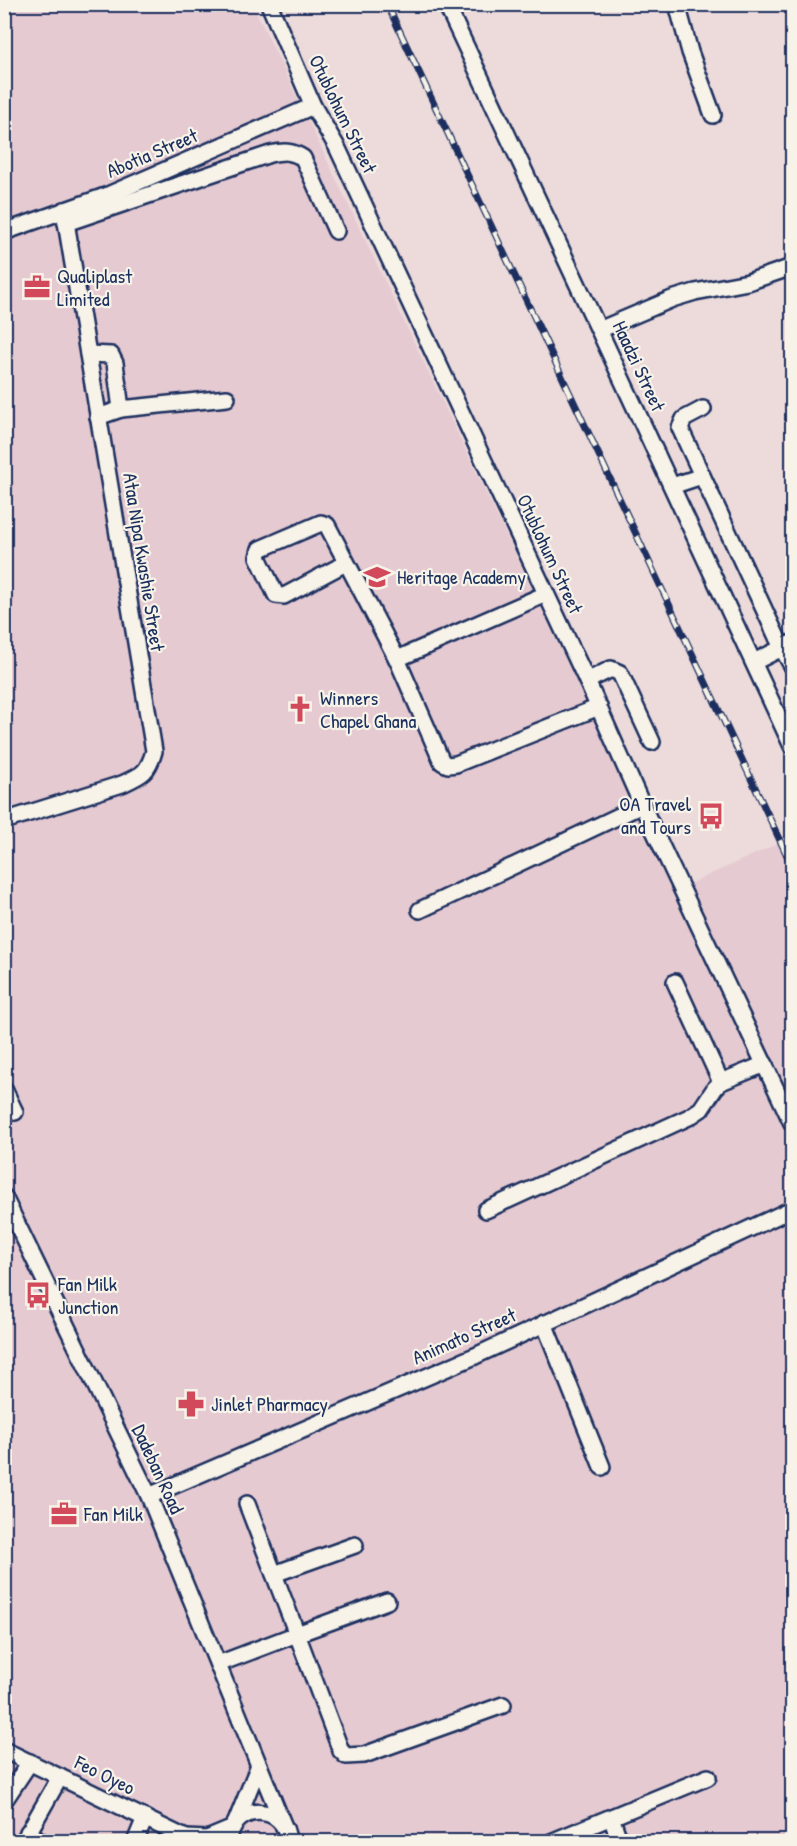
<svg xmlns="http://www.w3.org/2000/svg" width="797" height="1846" viewBox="0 0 797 1846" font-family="'Patrick Hand',sans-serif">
<rect width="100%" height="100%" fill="#eddbdb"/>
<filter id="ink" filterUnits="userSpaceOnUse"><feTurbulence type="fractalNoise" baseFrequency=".0167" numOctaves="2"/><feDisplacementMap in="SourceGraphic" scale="12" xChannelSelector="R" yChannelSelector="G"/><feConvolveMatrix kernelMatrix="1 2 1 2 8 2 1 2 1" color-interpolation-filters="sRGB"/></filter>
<g filter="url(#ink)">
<path fill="#e6cad2" d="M5 5H253L676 890 792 837V1841L5 1842Z"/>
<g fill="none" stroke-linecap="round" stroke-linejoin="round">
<g stroke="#1b2f5e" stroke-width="20">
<g id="minor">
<path d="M269 4 313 106 337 147 587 681 642 805 792 1123"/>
<path d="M446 4 599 330 792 746"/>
<path d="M677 4 690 52 713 115"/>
<path d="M66 223 270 154C284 151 292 151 303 158L336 231"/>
<path d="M4 232 108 195 313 106"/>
<path d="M599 330 672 299 695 292 748 282 792 267"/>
<path d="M88 354 111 355 115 363 121 409 98 417"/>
<path d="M121 409 227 398"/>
<path d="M703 409 684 419 680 428 782 648 792 666"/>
<path d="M672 486 702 476"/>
<path d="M346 563 284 596 276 595 258 557 260 549 321 523 327 525 397 659 442 762 448 765 456 764 599 707"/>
<path d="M397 659 546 594"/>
<path d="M754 662 792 643"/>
<path d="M587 681 611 669 620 673 652 742"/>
<path d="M4 821 122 784C142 775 148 773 154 751L64 210"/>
<path d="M420 910 642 805"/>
<path d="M675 982 721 1082"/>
<path d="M4 1089 15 1112"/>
<path d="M4 1197 149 1496 285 1829"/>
<path d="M486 1210 689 1117 701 1109 715 1088 721 1082 765 1064"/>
<path d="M544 1323 602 1467"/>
<path d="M149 1496 475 1356 792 1209"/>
<path d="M274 1574 355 1545"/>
<path d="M387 1601 297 1634 341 1751 346 1756 364 1755 503 1705"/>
<path d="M218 1664 297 1634 247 1504"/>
<path d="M4 1750 194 1842"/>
<path d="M4 1801 30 1762"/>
<path d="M611 1817 620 1842"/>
<path d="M236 1822 259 1765"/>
<path d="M28 1832 42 1842"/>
<path d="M186 1838 207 1839 231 1829"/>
<path d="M23 1842 60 1777"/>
<path d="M135 1842 145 1818"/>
<path d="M229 1842C231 1802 287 1803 288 1842"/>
<path d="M551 1842 708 1777"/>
</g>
</g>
<use href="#minor" stroke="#f7f3e8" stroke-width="15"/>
<g stroke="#1b2f5e" stroke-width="7">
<path id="rail" d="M387 4 792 866"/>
</g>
<use href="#rail" stroke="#f7f3e8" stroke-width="4.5" stroke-dasharray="14" stroke-linecap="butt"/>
</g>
</g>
<defs>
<g id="office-bare" transform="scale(2.07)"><path d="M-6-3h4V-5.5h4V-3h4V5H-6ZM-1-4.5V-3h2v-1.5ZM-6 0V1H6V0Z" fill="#d1495b" stroke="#f7f3e8" stroke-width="2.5" paint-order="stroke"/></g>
<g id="school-bare" transform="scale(2.07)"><path d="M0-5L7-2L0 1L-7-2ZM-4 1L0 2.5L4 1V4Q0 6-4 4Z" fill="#d1495b" stroke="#f7f3e8" stroke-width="2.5" paint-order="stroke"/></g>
<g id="church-bare" transform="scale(2.07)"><path d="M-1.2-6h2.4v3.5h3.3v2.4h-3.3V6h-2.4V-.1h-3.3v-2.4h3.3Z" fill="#d1495b" stroke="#f7f3e8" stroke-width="2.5" paint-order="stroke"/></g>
<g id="bus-bare" transform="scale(2.07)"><path d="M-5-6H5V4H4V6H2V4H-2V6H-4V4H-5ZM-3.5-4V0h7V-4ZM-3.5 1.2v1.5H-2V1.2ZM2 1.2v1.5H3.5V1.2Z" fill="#d1495b" stroke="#f7f3e8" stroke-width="2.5" paint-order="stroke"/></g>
<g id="pharmacy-bare" transform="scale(2.07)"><path d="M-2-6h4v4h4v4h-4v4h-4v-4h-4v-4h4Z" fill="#d1495b" stroke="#f7f3e8" stroke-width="2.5" paint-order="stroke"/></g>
</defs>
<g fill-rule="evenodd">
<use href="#office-bare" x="37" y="287"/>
<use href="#school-bare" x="377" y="577"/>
<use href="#church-bare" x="300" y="709"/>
<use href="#bus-bare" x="711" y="816"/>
<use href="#bus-bare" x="38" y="1295"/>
<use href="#pharmacy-bare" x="191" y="1404"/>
<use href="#office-bare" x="64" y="1514"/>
</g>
<g text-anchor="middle" stroke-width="4.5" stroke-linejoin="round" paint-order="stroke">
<g font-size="20" fill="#1b2f5e" stroke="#f7f3e8">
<text transform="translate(343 114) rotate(64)" y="7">Otublohum Street</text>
<text transform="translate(152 153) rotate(-23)" y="7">Abotia Street</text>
<text transform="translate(639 366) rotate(65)" y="7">Haadzi Street</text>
<text transform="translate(550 554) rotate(65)" y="7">Otublohum Street</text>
<text transform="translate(144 562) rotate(81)" y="7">Ataa Nipa Kwashie Street</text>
<text transform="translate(464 1336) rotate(-24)" y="7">Animato Street</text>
<text transform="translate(158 1469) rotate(65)" y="7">Dadeban Road</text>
<text transform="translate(105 1775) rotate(26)" y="7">Feo Oyeo</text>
</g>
<g font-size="20" fill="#1b2f5e" stroke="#f7f3e8" text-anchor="start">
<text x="57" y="283">Qualiplast<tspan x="57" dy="23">Limited</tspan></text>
<text x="397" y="584">Heritage Academy</text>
<text x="320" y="705">Winners<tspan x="320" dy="23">Chapel Ghana</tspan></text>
<text x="691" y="811" text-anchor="end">OA Travel<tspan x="691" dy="23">and Tours</tspan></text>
<text x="58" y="1291">Fan Milk<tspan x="58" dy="23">Junction</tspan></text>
<text x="211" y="1411">Jinlet Pharmacy</text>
<text x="84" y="1521">Fan Milk</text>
</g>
</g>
<rect width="797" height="1846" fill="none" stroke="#f7f3e8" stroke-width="24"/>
<rect x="12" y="12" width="773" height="1822" fill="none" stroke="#1b2f5e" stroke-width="2" filter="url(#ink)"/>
</svg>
